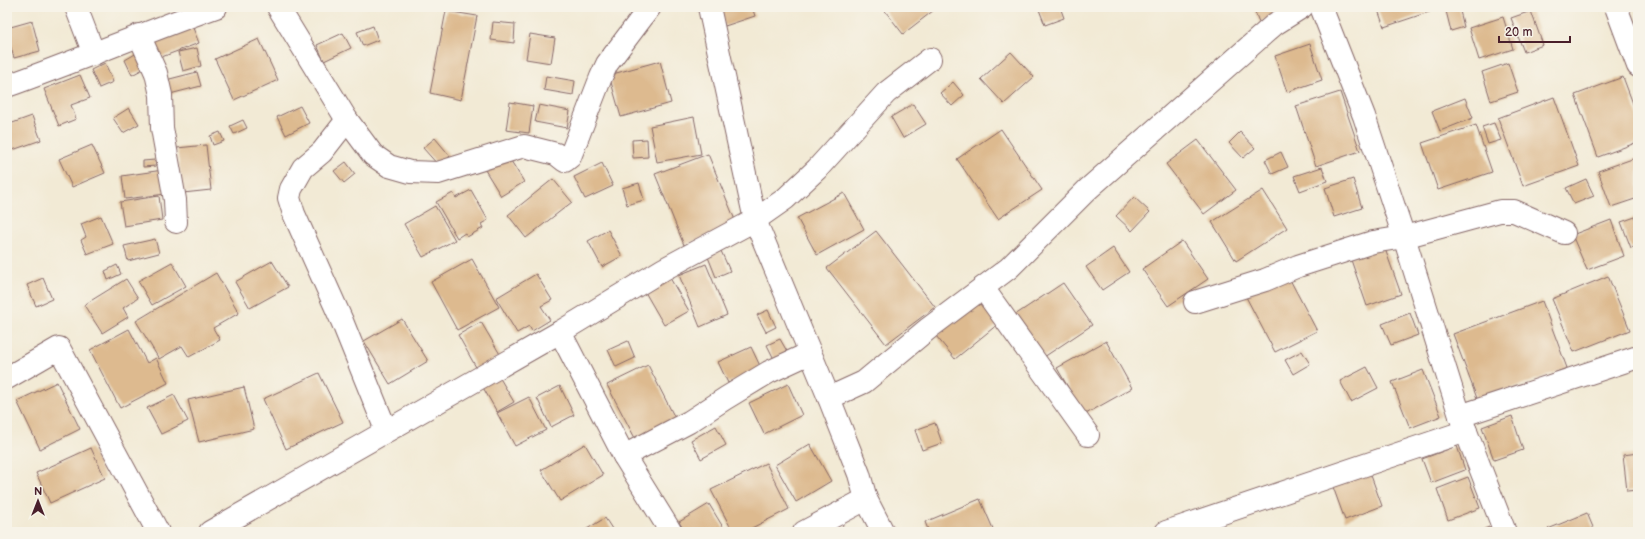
<svg xmlns="http://www.w3.org/2000/svg" width="1645" height="539" viewBox="0 0 1645 539" font-family="'Balsamiq Sans',sans-serif">
<rect width="100%" height="100%" fill="#f7f3e8"/>
<filter id="ink" filterUnits="userSpaceOnUse"><feTurbulence type="fractalNoise" baseFrequency=".025" numOctaves="2"/><feDisplacementMap in="SourceGraphic" scale="8" xChannelSelector="R" yChannelSelector="G"/><feConvolveMatrix kernelMatrix="1 2 1 2 8 2 1 2 1" color-interpolation-filters="sRGB"/></filter>
<filter id="wash" filterUnits="userSpaceOnUse"><feTurbulence type="fractalNoise" baseFrequency=".012" numOctaves="4" result="noise"/><feDisplacementMap in="SourceGraphic" scale="16" xChannelSelector="R" yChannelSelector="G"/><feGaussianBlur stdDeviation="0.9" result="paint"/><feColorMatrix in="noise" values="0 0 0 0 0 0 0 0 0 0 0 0 0 0 0 0 0 1.4 0 .05"/><feComposite in="paint" operator="in"/></filter>
<g filter="url(#wash)">
<rect width="100%" height="100%" fill="#f2ead5"/>
<g id="blocks">
<g fill="#ddba8f">
<path d="M718 7H752L755 16 725 26Z"/>
<path d="M882 7H938L903 34Z"/>
<path d="M1038 7H1060L1064 18 1045 25Z"/>
<path d="M1253 7H1284L1285 11 1259 22Z"/>
<path d="M1377 7H1430L1432 11 1384 27Z"/>
<path d="M1445 7H1459L1464 27 1451 31Z"/>
<path d="M446 11 477 16 461 100 430 93Z"/>
<path d="M1531 11 1543 45 1524 52 1511 18Z"/>
<path d="M1503 17 1513 49 1479 60 1469 28Z"/>
<path d="M32 21 40 51 14 58 7 34V28Z"/>
<path d="M493 22 515 24 514 43 491 40Z"/>
<path d="M191 23 199 43 159 58 151 38Z"/>
<path d="M373 26 378 40 363 46 357 32Z"/>
<path d="M343 33 351 48 324 61 317 45Z"/>
<path d="M530 34 555 38 551 63 526 59Z"/>
<path d="M259 39 278 80 234 100 215 59Z"/>
<path d="M1310 44 1322 80 1287 92 1275 56Z"/>
<path d="M197 48 201 66 183 71 178 52Z"/>
<path d="M1011 52 1034 77 1004 104 981 79Z"/>
<path d="M137 53 145 68 132 75 125 60Z"/>
<path d="M660 61 671 103 621 117 609 75Z"/>
<path d="M105 63 113 82 99 88 91 70Z"/>
<path d="M1508 63 1518 92 1491 101 1482 72Z"/>
<path d="M197 72 201 86 166 95 162 81Z"/>
<path d="M80 75 90 98 71 105 76 119 59 126 44 89Z"/>
<path d="M546 76 575 81 573 95 544 90Z"/>
<path d="M1623 77 1638 117V142L1598 157 1575 95Z"/>
<path d="M953 82 964 95 952 106 940 93Z"/>
<path d="M1340 92 1360 151 1316 166 1296 106Z"/>
<path d="M1554 97 1579 166 1523 186 1498 118Z"/>
<path d="M1465 98 1473 118 1440 131 1432 111Z"/>
<path d="M510 102 533 106 529 133 506 130Z"/>
<path d="M913 104 926 124 903 138 891 117Z"/>
<path d="M539 105 570 111 567 128 535 122Z"/>
<path d="M300 106 309 123 286 135 277 117Z"/>
<path d="M129 108 139 124 123 133 113 118Z"/>
<path d="M32 116 41 140 7 152V125Z"/>
<path d="M694 117 701 154 657 162 650 126Z"/>
<path d="M243 120 247 128 234 134 230 126Z"/>
<path d="M1494 123 1501 140 1488 144 1482 127Z"/>
<path d="M1476 125 1492 172 1438 190 1422 143Z"/>
<path d="M1001 129 1042 190 998 219 957 159Z"/>
<path d="M220 132 224 141 213 145 210 136Z"/>
<path d="M1240 132 1255 148 1243 158 1229 143Z"/>
<path d="M435 138 450 156 439 166 423 148Z"/>
<path d="M647 139 648 157 633 158 632 140Z"/>
<path d="M1198 140 1236 190 1204 214 1166 164Z"/>
<path d="M92 145 105 173 72 187 59 159Z"/>
<path d="M206 145 211 190 183 193 177 148Z"/>
<path d="M1281 152 1288 167 1272 174 1265 160Z"/>
<path d="M708 154 737 225 684 245 655 174Z"/>
<path d="M508 156 524 182 501 196 485 170Z"/>
<path d="M1638 157V198L1611 207 1598 171Z"/>
<path d="M155 160 156 166 143 167V161Z"/>
<path d="M346 162 355 174 344 183 334 171Z"/>
<path d="M602 163 613 186 585 199 574 177Z"/>
<path d="M1322 167 1327 181 1300 191 1294 176Z"/>
<path d="M163 170 166 194 125 199 122 176Z"/>
<path d="M553 179 572 202 526 238 508 215Z"/>
<path d="M1353 179 1362 208 1334 217 1325 188Z"/>
<path d="M1586 179 1594 196 1574 204 1566 188Z"/>
<path d="M639 183 644 200 627 205 622 188Z"/>
<path d="M471 190 488 220 481 224 483 228 467 237 465 233 457 238 436 202 453 193 456 198Z"/>
<path d="M1263 190 1287 228 1236 261 1212 222Z"/>
<path d="M844 193 864 229 817 255 797 218Z"/>
<path d="M159 196 162 220 124 226 120 202Z"/>
<path d="M1134 197 1150 212 1132 231 1116 216Z"/>
<path d="M435 206 455 240 423 257 404 224Z"/>
<path d="M101 216 113 244 87 254 81 240 86 237 81 224Z"/>
<path d="M1638 216V245L1631 248 1621 222Z"/>
<path d="M1611 220 1624 256 1587 270 1572 235Z"/>
<path d="M608 230 622 256 602 267 588 241Z"/>
<path d="M876 231 935 307 886 344 827 268Z"/>
<path d="M155 239 159 253 128 261 124 246Z"/>
<path d="M1182 241 1208 279 1168 306 1142 269Z"/>
<path d="M1384 246 1401 294 1367 306 1350 257Z"/>
<path d="M1113 248 1129 272 1102 290 1086 267Z"/>
<path d="M721 251 730 271 716 277 708 257Z"/>
<path d="M472 259 499 307 457 330 431 282Z"/>
<path d="M272 261 288 287 250 308 235 282Z"/>
<path d="M172 262 186 286 152 305 138 281Z"/>
<path d="M706 264 727 315 700 327 679 275Z"/>
<path d="M117 265 121 274 108 280 105 271Z"/>
<path d="M216 273 239 313 213 328 220 340 189 357 182 346 159 359 136 321Z"/>
<path d="M536 274 552 300 541 306 550 320 532 331 529 326 517 333 496 298Z"/>
<path d="M1287 274 1317 331 1275 352 1245 295Z"/>
<path d="M1608 276 1630 330 1574 352 1552 299Z"/>
<path d="M43 278 52 299 36 306 27 285Z"/>
<path d="M670 278 689 311 664 325 645 292Z"/>
<path d="M126 279 138 298 123 308 128 317 102 333 84 305Z"/>
<path d="M1063 283 1092 325 1044 357 1015 315Z"/>
<path d="M980 301 998 324 955 359 936 336Z"/>
<path d="M1542 301 1567 368 1478 401 1453 334Z"/>
<path d="M768 310 776 327 766 332 757 315Z"/>
<path d="M1410 313 1418 335 1391 345 1382 324Z"/>
<path d="M402 319 428 361 390 384 364 341Z"/>
<path d="M481 322 501 356 477 369 458 335Z"/>
<path d="M129 329 147 363 156 358 168 383 120 408 90 350Z"/>
<path d="M780 339 788 353 774 359 767 345Z"/>
<path d="M628 341 635 358 616 367 608 350Z"/>
<path d="M1106 341 1132 388 1084 415 1057 368Z"/>
<path d="M751 347 761 368 728 383 718 362Z"/>
<path d="M1302 351 1310 364 1293 374 1285 360Z"/>
<path d="M648 365 676 420 636 440 607 385Z"/>
<path d="M1367 367 1378 388 1351 402 1340 381Z"/>
<path d="M1423 370 1441 416 1410 428 1392 382Z"/>
<path d="M319 373 343 422 286 449 263 399Z"/>
<path d="M498 375 514 402 497 412 481 384Z"/>
<path d="M57 382 80 429 40 449 17 401Z"/>
<path d="M788 384 802 415 764 434 749 403Z"/>
<path d="M560 386 574 415 551 427 537 398Z"/>
<path d="M244 387 254 429 199 442 188 400Z"/>
<path d="M174 395 188 421 161 434 147 408Z"/>
<path d="M529 397 546 430 515 446 497 413Z"/>
<path d="M1512 416 1523 450 1494 460 1482 427Z"/>
<path d="M935 423 942 443 922 450 915 430Z"/>
<path d="M716 426 726 445 701 459 691 440Z"/>
<path d="M585 444 603 475 560 501 541 470Z"/>
<path d="M810 444 831 481 796 502 775 465Z"/>
<path d="M1457 446 1465 470 1431 483 1422 459Z"/>
<path d="M91 448 105 478 50 503 36 473Z"/>
<path d="M1638 453V490L1627 491 1623 455Z"/>
<path d="M766 463 789 509 744 532H733L711 490Z"/>
<path d="M1369 470 1382 506 1345 520 1332 484Z"/>
<path d="M1468 477 1480 508 1448 520 1437 489Z"/>
<path d="M980 499 994 531 929 532 925 522Z"/>
<path d="M709 504 726 532H685L679 522Z"/>
<path d="M1587 513 1595 532H1549L1548 529Z"/>
<path d="M605 518 614 532H582Z"/>
<path d="M840 522 846 532H824Z"/>
<path d="M1489 527 1490 532H1478Z"/>
</g>
</g>
</g>
<g filter="url(#ink)">
<use href="#blocks" fill-opacity="0" stroke="#856666" stroke-width="1"/>
<g fill="none" stroke-linecap="round" stroke-linejoin="round">
<g stroke="#856666" stroke-width="24">
<g id="minor">
<path d="M76 7 94 54"/>
<path d="M278 7 347 120 373 155 389 166 410 172 438 173 524 146 556 154 565 161 570 157 601 77 607 64 650 7"/>
<path d="M709 7 755 220 829 398 859 474 866 499 883 532"/>
<path d="M1321 7 1364 116 1404 237 1460 416 1505 532"/>
<path d="M1616 7 1638 66"/>
<path d="M139 35 156 73 161 95 162 128 175 200 176 222"/>
<path d="M7 86C77 61 146 32 216 7"/>
<path d="M347 120 322 152 303 168 291 189 289 198 294 214 342 321 386 430"/>
<path d="M983 288 1088 435"/>
<path d="M1195 302 1265 280 1298 266 1373 242 1404 237 1500 211H1514L1564 233"/>
<path d="M560 332 624 456 671 532"/>
<path d="M7 378 59 348 158 532"/>
<path d="M829 398 864 382 929 328 1009 268 1087 190 1275 24 1302 7"/>
<path d="M1460 416 1638 357"/>
<path d="M624 456 689 422 726 398 769 372 810 353"/>
<path d="M210 532 560 332 664 269 755 220 785 199 817 169 886 93 930 59"/>
<path d="M804 532 866 499"/>
<path d="M1166 532 1466 431"/>
</g>
</g>
<use href="#minor" stroke="#fff" stroke-width="22"/>
</g>
</g>
<rect width="1645" height="539" fill="none" stroke="#f7f3e8" stroke-width="24"/>
<g transform="translate(38 501)" stroke="#f7f3e8" stroke-width="3" paint-order="stroke">
<path d="M0-3L7 15L0 10L-7 15Z" fill="#4a1f2b"/>
<text y="-6" font-size="11" font-weight="bold" text-anchor="middle" fill="#4a1f2b">N</text>
</g>
<path d="M1499 36v6h71v-6" fill="none" stroke="#4a1f2b" stroke-width="2"/>
<text x="1505" y="36" font-size="12" fill="#4a1f2b" stroke="#f7f3e8" stroke-width="3" paint-order="stroke">20 m</text>
</svg>
